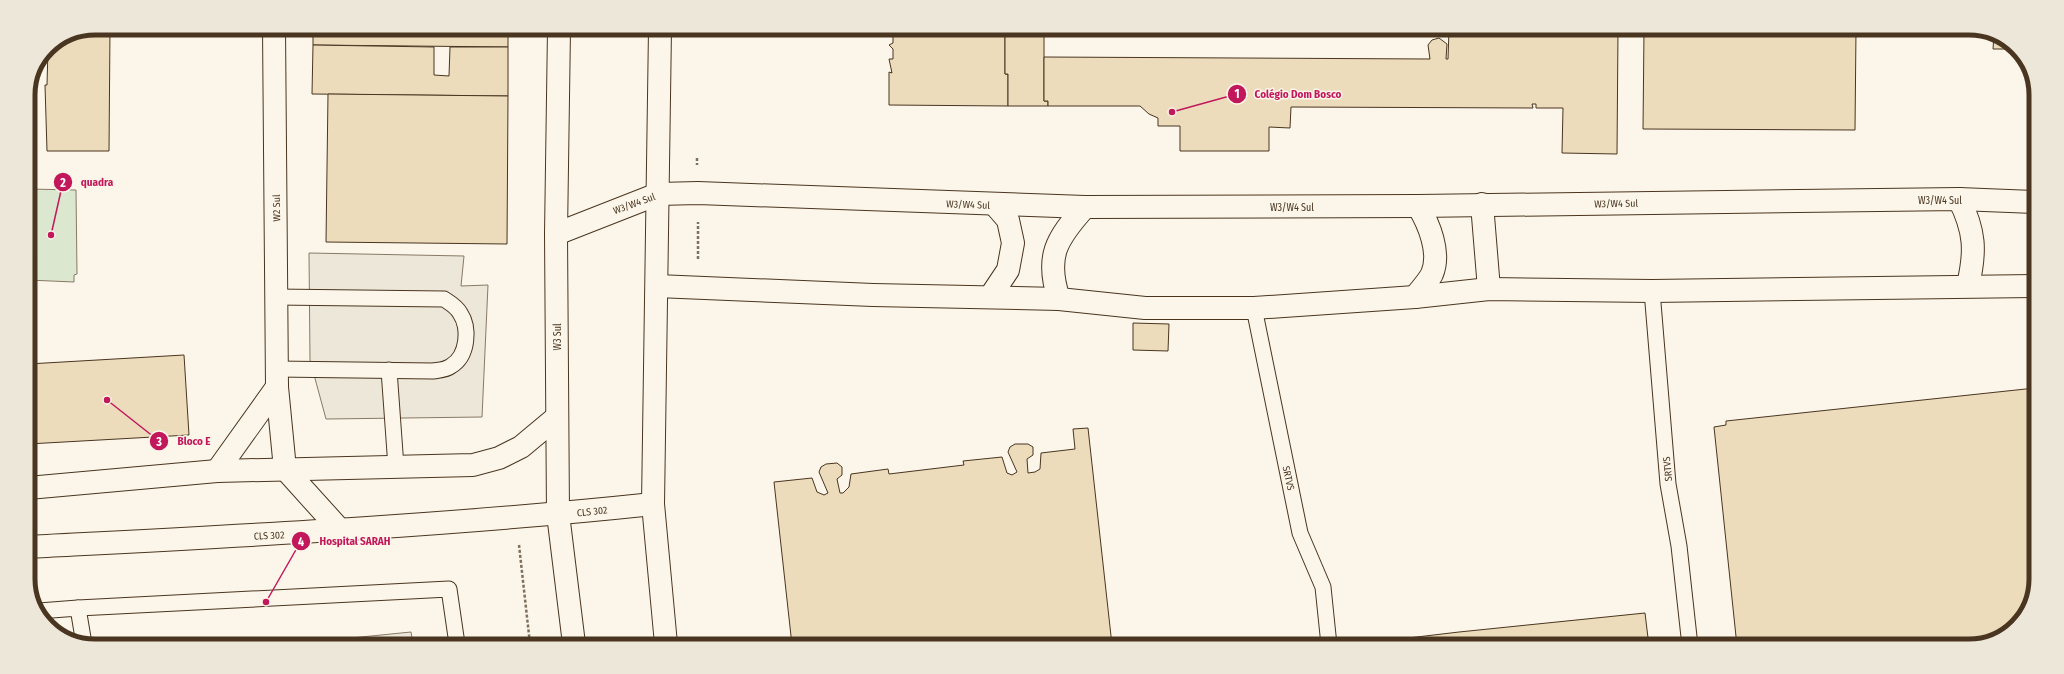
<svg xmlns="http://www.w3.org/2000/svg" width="2064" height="674" viewBox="0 0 2064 674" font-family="'Fira Sans Condensed',sans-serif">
<rect width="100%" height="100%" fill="#fbf6e9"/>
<path fill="#dce7d0" stroke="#887966" d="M28 189 76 190 77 274 74 275V282L28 280Z"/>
<g fill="#ede7d9" stroke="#887966">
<path d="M309 253 464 256 461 286 488 285 482 417 326 419 310 360Z"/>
<path d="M411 632 413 644H291Z"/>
</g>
<g fill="#ecdcbc" stroke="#4a3520">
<path d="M95 28H110L109 151H47L45 85H47L48 48 70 33Z"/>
<path d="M313 28 508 29V47L313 45Z"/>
<path d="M889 29H1005V74H1008V106L889 105V72L892 73 889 59H893V49L889 45 893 43V34H889Z"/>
<path d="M1005 29H1044V101H1048V106H1008V74H1005Z"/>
<path d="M1449 30H1618L1617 154 1562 153 1563 108H1536V104H1532L1533 108 1291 107 1290 128 1269 127V151H1180V126H1158V118L1149 114 1140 106H1048V101H1044V57L1430 59 1428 45 1432 40 1439 38 1447 44 1446 59H1448Z"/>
<path d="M1644 30H1856L1855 130 1643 129Z"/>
<path d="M1994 35 2006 44V49H1993Z"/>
<path d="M313 45 434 47V75L449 76 450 47H508V96L312 94Z"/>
<path d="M328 94 508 96 507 244 326 242Z"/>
<path d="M1133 323 1169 324 1168 351 1133 350Z"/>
<path d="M184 355 189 435 28 444V364Z"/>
<path d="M2035 388 2034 596 2009 632 1969 646H1737L1714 427 1726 425V421Z"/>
<path d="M1088 428 1112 645H792L774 482 812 478 817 492 824 495 828 493 819 472 821 467 826 464 837 463 842 467V475L837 479 840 493H843L849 487 851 474 888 469 889 474 964 465 963 461 1002 457 1007 473 1012 475 1017 472 1008 452 1010 447 1015 444H1028L1033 447V455L1027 459 1028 473 1035 472 1040 469 1041 453 1075 449 1073 429Z"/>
<path d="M1645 613 1649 646 1349 645 1459 632Z"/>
</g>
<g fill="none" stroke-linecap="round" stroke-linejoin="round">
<g stroke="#4a3520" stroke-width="17">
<g id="lane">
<path d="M1652 291 1668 484 1679 546 1690 646"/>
<path d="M275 297 444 299C450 303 456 306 460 313 470 328 468 356 451 366 446 370 439 370 433 371L276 369"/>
<path d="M1254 308 1300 533 1323 587 1329 645"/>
<path d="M389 370 396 467"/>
<path d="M78 608 449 589 457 644"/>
<path d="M39 611 78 608 84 644"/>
</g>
</g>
<g stroke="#4a3520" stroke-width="24">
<g id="secondary">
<path d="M274 28 277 387 285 469"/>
<path d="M1959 199C1975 231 1976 251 1968 285"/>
<path d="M1482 204 1489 289"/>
<path d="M556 234 658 194 698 193 1085 207 1418 206 1959 199 2035 202"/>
<path d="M657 286 873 295 1059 299 1145 308H1254L1415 297 1489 289 1652 291 2035 286"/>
<path d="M990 297 1008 270 1013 243 1008 220 995 205"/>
<path d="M1415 297C1420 290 1428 282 1432 274 1441 253 1429 224 1418 206"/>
<path d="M1059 299C1045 257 1056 239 1085 207"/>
<path d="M285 469 341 531"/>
<path d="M217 471 277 387"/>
<path d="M28 488 217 471 473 465 499 458 521 447 557 417"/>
<path d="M28 547C237 536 445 526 653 504"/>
</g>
</g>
<g stroke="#4a3520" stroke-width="24">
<g id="primary">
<path d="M559 29 556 234 558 514 574 644"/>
<path d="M660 29 653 504 666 644"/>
</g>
</g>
<g stroke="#7f6f5c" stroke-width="2.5" stroke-dasharray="3 2" stroke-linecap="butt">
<path d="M697 158V165"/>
<path d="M698 259V222"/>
<path d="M519 545 530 644"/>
</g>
<use href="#lane" stroke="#fbf6e9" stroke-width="15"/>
<use href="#secondary" stroke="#fbf6e9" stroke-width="22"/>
<use href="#primary" stroke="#fbf6e9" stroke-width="22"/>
</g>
<g text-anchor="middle" stroke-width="3" stroke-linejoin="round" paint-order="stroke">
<g font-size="10" fill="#4a3520" stroke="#fbf6e9">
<text x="1940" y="204">W3/W4 Sul</text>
<text transform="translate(634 203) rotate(-20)" y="4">W3/W4 Sul</text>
<text transform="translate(1616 203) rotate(-1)" y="4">W3/W4 Sul</text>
<text transform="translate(968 204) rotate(2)" y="4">W3/W4 Sul</text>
<text x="1292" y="211">W3/W4 Sul</text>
<text transform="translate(276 208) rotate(-91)" y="4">W2 Sul</text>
<text transform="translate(557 337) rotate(-90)" y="4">W3 Sul</text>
<text transform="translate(1667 469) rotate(-95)" y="4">SRTVS</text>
<text transform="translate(1289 478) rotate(78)" y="4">SRTVS</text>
<text transform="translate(592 511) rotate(-6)" y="4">CLS 302</text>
<text transform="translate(269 535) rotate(-3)" y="4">CLS 302</text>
</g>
</g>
<path d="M0 0H2064V674H0ZM95 35H1969A60 60 0 0 1 2029 95V579A60 60 0 0 1 1969 639H95A60 60 0 0 1 35 579V95A60 60 0 0 1 95 35Z" fill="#ede7d9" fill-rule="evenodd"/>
<path fill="none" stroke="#4a3520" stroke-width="5" d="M95 35H1969A60 60 0 0 1 2029 95V579A60 60 0 0 1 1969 639H95A60 60 0 0 1 35 579V95A60 60 0 0 1 95 35Z"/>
<path fill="none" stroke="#c2185b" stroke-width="1.5" d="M1172 112L1237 94M51 235L63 182M107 400L159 441M266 602L301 541"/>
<g fill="#c2185b" stroke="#fbf6e9" stroke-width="1.5">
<circle cx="1172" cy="112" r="4"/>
<circle cx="51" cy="235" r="4"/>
<circle cx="107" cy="400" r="4"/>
<circle cx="266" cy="602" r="4"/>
<circle cx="1237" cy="94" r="10"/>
<circle cx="63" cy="182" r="10"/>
<circle cx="159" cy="441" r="10"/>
<circle cx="301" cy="541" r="10"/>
</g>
<g font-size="12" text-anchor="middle" font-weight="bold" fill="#fff">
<text x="1237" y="98">1</text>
<text x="63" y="187">2</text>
<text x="159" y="446">3</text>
<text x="301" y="546">4</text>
</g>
<g font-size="11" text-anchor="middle" font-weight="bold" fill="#c2185b" stroke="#fbf6e9" stroke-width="3" stroke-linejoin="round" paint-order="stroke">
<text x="1298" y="98">Colégio Dom Bosco</text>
<text x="97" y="186">quadra</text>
<text x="194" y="445">Bloco E</text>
<text x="355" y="545">Hospital SARAH</text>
</g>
</svg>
